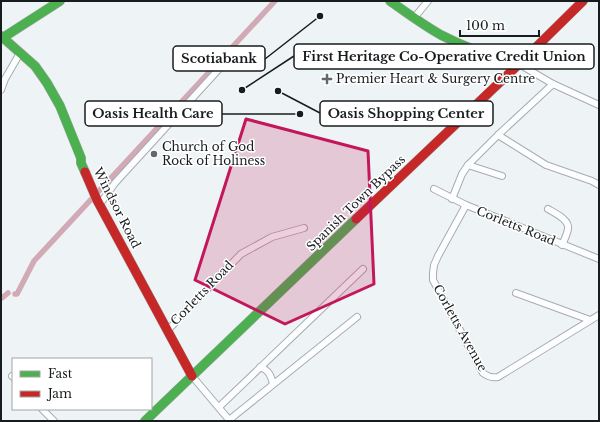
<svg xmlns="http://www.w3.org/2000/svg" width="600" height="422" viewBox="0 0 600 422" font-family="'Libre Baskerville',serif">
<rect width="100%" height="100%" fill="#eef4f6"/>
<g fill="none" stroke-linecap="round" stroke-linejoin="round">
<g stroke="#d1aab6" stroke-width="5.5">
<path d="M15 294H17L34 261 275 1"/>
<path d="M2 298 8 293"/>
</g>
<g stroke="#a8acad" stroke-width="8">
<g id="street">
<path d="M414 18 428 1"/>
<path d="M519 64 553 84 599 105"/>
<path d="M1 90 5 79 20 53"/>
<path d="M498 135 546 165 592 181 599 185"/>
<path d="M468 165 502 176"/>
<path d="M434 189 466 205 599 259"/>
<path d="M452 199 462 174 468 165 498 135 553 84"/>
<path d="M100 204 115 183 178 114 219 69"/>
<path d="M466 205 438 256 434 265 433 273V280L483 373C488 377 492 378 498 377L599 315"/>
<path d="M548 209C555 213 570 220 568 229 567 235 564 240 562 245"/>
<path d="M516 293 590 320"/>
<path d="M167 331 241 254 272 237 304 228"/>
<path d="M260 367C269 370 271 376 273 384"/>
<path d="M12 376 13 377"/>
<path d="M192 376 230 421"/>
<path d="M219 407 363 269"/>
<path d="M42 409 54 421"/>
<path d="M229 420 357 317"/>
</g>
</g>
<g stroke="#a8acad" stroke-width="10">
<g id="fast">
<path d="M390 1C407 13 423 25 441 35 466 48 492 57 519 64"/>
<path d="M1 36 35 66 47 83 60 106 81 158V163L85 172"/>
<path d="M4 37 60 1"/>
<path d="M145 421 356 219"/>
</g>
</g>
<g stroke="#a8acad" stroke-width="10">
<g id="jam">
<path d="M85 172 97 200 192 376"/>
<path d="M356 219 519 64 583 1"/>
</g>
</g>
<use href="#street" stroke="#fcfdfe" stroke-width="6"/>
<use href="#fast" stroke="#4caf50" stroke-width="9"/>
<use href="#jam" stroke="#c62828" stroke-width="9"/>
</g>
<path fill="#c2185b" fill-opacity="0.2" stroke="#c2185b" stroke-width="3" stroke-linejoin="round" d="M246 119 368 151 374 284 285 324 195 280Z"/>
<g fill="#63686a" stroke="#fff" stroke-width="1.5">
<path d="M325 73h4v4h4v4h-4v4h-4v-4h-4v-4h4z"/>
<circle cx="154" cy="154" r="4"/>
</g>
<g text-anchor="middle" stroke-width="3" stroke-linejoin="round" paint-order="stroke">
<g font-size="12" fill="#181c1e" stroke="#fff" text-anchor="start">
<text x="336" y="83">Premier Heart &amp; Surgery Centre</text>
<text x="162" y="151">Church of God<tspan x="162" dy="14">Rock of Holiness</tspan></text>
</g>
<g font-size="12" fill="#181c1e" stroke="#fff">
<text transform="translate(356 203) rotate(-44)" y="4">Spanish Town Bypass</text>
<text transform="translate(117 208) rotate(63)" y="4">Windsor Road</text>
<text transform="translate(516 226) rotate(22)" y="4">Corletts Road</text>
<text transform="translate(202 293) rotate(-46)" y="4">Corletts Road</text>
<text transform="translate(460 328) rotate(61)" y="4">Corletts Avenue</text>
</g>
</g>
<path fill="none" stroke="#181c1e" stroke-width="1.5" d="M242 90L294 56M320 16L265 59M278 91L320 113M300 114L222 114"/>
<g fill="#181c1e" stroke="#fff" stroke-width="1.5">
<circle cx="242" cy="90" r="4"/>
<circle cx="320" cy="16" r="4"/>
<circle cx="278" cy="91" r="4"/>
<circle cx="300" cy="114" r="4"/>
</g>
<g fill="#fff" stroke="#181c1e" stroke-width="1.5">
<rect x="294" y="44" width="300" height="25" rx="4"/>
<rect x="173" y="46" width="92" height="25" rx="4"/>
<rect x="320" y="101" width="173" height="25" rx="4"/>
<rect x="85" y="101" width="137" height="25" rx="4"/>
</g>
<g font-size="13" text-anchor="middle" font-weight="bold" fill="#181c1e">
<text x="444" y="61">First Heritage Co-Operative Credit Union</text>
<text x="219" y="63">Scotiabank</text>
<text x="406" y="118">Oasis Shopping Center</text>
<text x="153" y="118">Oasis Health Care</text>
</g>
<rect width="600" height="422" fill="none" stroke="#181c1e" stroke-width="4"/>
<rect x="12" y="358" width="140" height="52" fill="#ffffff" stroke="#a3a4a5"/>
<rect x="20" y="371" width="20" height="6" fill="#4caf50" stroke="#a3a4a5"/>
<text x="48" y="378" font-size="12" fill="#181c1e">Fast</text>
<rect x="20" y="391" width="20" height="6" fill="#c62828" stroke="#a3a4a5"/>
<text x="48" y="398" font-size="12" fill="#181c1e">Jam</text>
<path d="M460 30v6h79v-6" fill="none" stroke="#181c1e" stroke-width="2"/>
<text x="466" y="30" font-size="12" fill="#181c1e" stroke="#ffffff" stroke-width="3" paint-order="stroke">100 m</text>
</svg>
